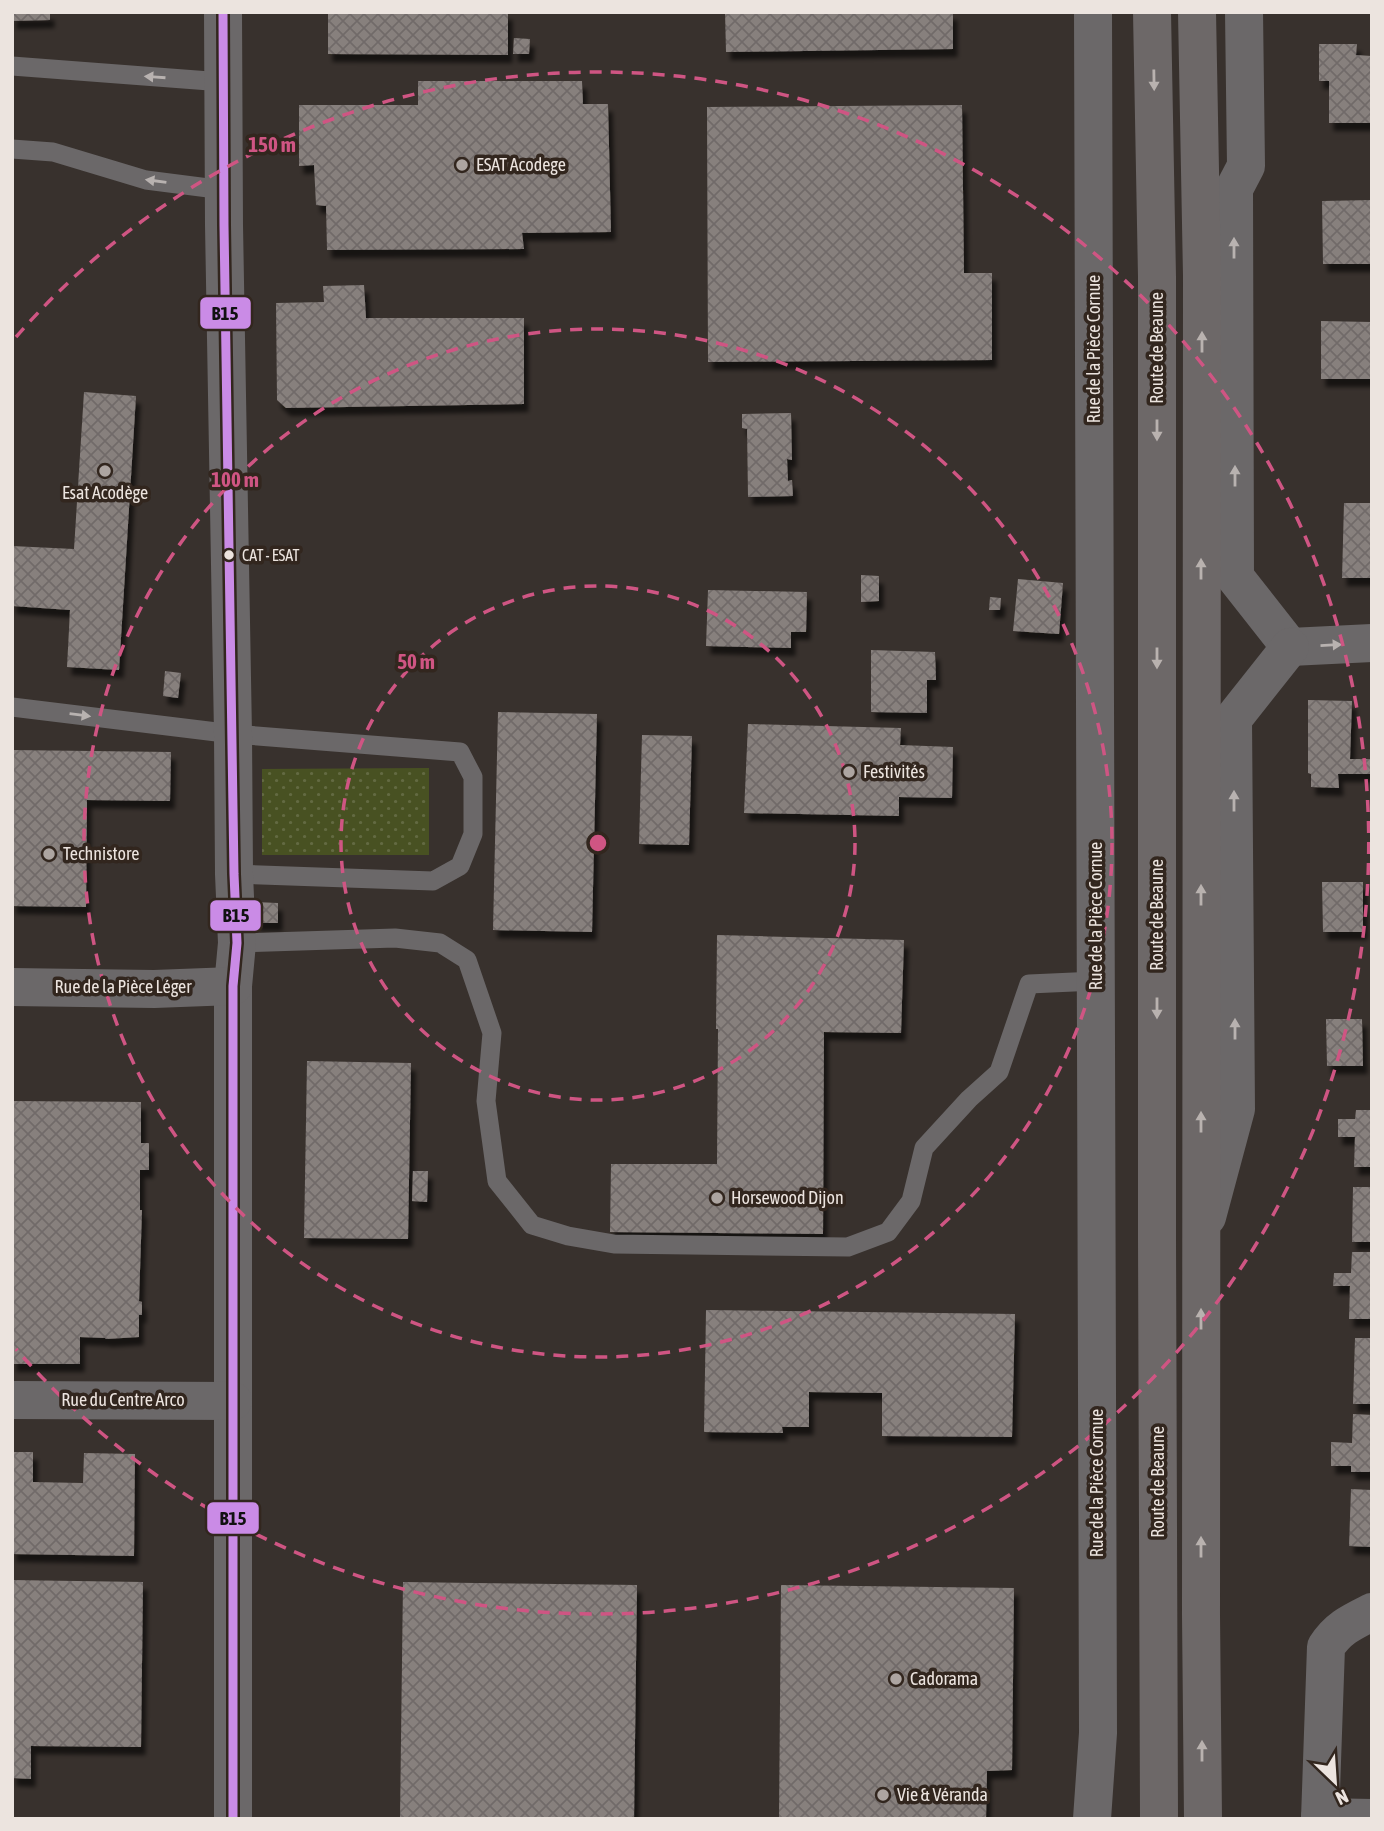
<svg xmlns="http://www.w3.org/2000/svg" width="1384" height="1831" viewBox="0 0 1384 1831" font-family="'Asap Condensed',sans-serif">
<defs>
<pattern id="grass-dots" width="8" height="8" patternUnits="userSpaceOnUse" patternTransform="scale(1.75)"><rect width="8" height="8" fill="#485122"/><path d="M2 2h.1M6 6h.1" fill="none" stroke="#636a42" stroke-width="1.8" stroke-linecap="round"/></pattern>
<pattern id="building-cross-hatch" width="8" height="8" patternUnits="userSpaceOnUse" patternTransform="scale(1.75)"><rect width="8" height="8" fill="#87807d"/><path d="M0 0l8 8M0 8l8-8" fill="none" stroke="#716b69"/></pattern>
<filter id="shadow"><feDropShadow dx="4.5" dy="8" stdDeviation="2" flood-color="#0009"/></filter>
</defs>
<rect width="100%" height="100%" fill="#38312d"/>
<path fill="url(#grass-dots)" d="M429 768V855H262V769Z"/>
<g fill="url(#building-cross-hatch)" filter="url(#shadow)">
<path d="M12 12H50V20L12 21Z"/>
<path d="M328 12H508V55L328 54Z"/>
<path d="M725 12H953V49L726 52Z"/>
<path d="M514 38 530 39 529 54H513Z"/>
<path d="M1319 44H1357L1356 55 1372 56V123H1329V81H1319Z"/>
<path d="M418 81H582L583 104H608L611 232 522 233 524 249 327 250 326 206 316 205 314 165 299 166V105H418Z"/>
<path d="M962 105 964 273H992V360L708 362 707 107Z"/>
<path d="M1372 200V264H1323L1322 201Z"/>
<path d="M364 285 366 318H524V404L286 408 277 400 276 303 324 302 323 286Z"/>
<path d="M1321 321 1372 322V379H1321Z"/>
<path d="M84 392 136 396 119 670 67 667 70 610 12 606V546L74 549Z"/>
<path d="M791 413 792 460 787 459 788 481 792 480 793 496 748 497 747 429 742 428V414Z"/>
<path d="M1344 503H1372V578H1342Z"/>
<path d="M861 575 879 576V601L861 602Z"/>
<path d="M1018 579 1063 583 1059 634 1013 631Z"/>
<path d="M708 590 807 592 806 632H791V648L706 646Z"/>
<path d="M990 597 1001 598 1000 610H989Z"/>
<path d="M871 650 935 652 936 680H927V713L871 712Z"/>
<path d="M165 671 181 673 178 698 163 696Z"/>
<path d="M1308 700 1352 701 1350 759H1370V774H1338L1339 788 1311 787V774L1308 773Z"/>
<path d="M498 712 597 714 592 932 493 930Z"/>
<path d="M748 724 901 728 900 745 953 747 952 798 899 797V816L744 813Z"/>
<path d="M642 735 692 736 689 845 639 844Z"/>
<path d="M12 750 171 752 170 801 87 800 86 907 12 906Z"/>
<path d="M1322 882H1363V932H1323Z"/>
<path d="M255 902 278 903V923H255Z"/>
<path d="M717 935 904 940 901 1033 824 1032 823 1234 610 1232 611 1164H717L718 1029H716Z"/>
<path d="M1326 1019H1362L1363 1066H1327Z"/>
<path d="M307 1061 411 1063 408 1239 304 1238Z"/>
<path d="M12 1101 141 1102V1143H149V1170H140V1210H142L139 1301 142 1302V1315H139V1337L106 1339 105 1338 80 1337V1364H12Z"/>
<path d="M1356 1110H1372V1167H1354L1355 1137H1338V1119H1355Z"/>
<path d="M413 1171H428L427 1202 412 1201Z"/>
<path d="M1353 1187H1372V1242H1352Z"/>
<path d="M1352 1252H1372V1319H1349L1350 1286H1333L1334 1273H1351Z"/>
<path d="M706 1310 1015 1314 1012 1437 882 1436V1393L809 1392V1427H782L783 1433 704 1432Z"/>
<path d="M1355 1338H1372V1404H1353Z"/>
<path d="M1353 1414 1372 1415V1472H1351V1466H1331V1442L1352 1443Z"/>
<path d="M12 1452H33V1482L83 1483 84 1453 135 1454 134 1556 12 1554Z"/>
<path d="M1351 1489 1372 1490V1547L1349 1546Z"/>
<path d="M12 1580 143 1582 141 1747 31 1746V1779L12 1778Z"/>
<path d="M403 1582 637 1585 634 1819H400Z"/>
<path d="M781 1585 1014 1588 1012 1770 987 1771 986 1819H779Z"/>
</g>
<g fill="none" stroke-linecap="round" stroke-linejoin="round">
<g stroke="#6b6869" stroke-width="19">
<path d="M12 66 223 82"/>
<path d="M12 149 53 152 146 180 224 190"/>
<path d="M12 707 233 734 460 752 473 777V834L460 866 433 881 234 874"/>
<path d="M237 943 395 938 440 943 467 960 492 1033 486 1101 497 1181 532 1225 568 1236 614 1244 848 1247 888 1232 911 1201 924 1148 969 1099 999 1072 1029 984 1096 981"/>
</g>
<g stroke="#6b6869" stroke-width="38">
<path d="M223 12 224 225 233 734 234 874 237 943 233 986V1819"/>
<path d="M1244 12 1246 166 1234 189 1235 577 1290 647"/>
<path d="M1290 647 1372 643"/>
<path d="M12 987 154 989 233 986"/>
<path d="M1207 1217 1236 1109 1233 719 1290 647"/>
<path d="M12 1400 233 1401"/>
<path d="M1320 1817 1372 1818"/>
<path d="M1092 1819 1098 1733 1093 12"/>
<path d="M1320 1819 1326 1647C1338 1628 1352 1622 1372 1612"/>
</g>
<g stroke="#6d6868" stroke-width="38">
<path d="M1152 12 1157 277V1239L1159 1819"/>
<path d="M1197 12 1202 276 1201 1615 1203 1819"/>
</g>
<g stroke="#32261e" stroke-width="14">
<path id="bus-1" d="M223 12 224 225 234 874 237 943 233 986V1819"/>
</g>
<use href="#bus-1" stroke="#ca8be6" stroke-width="9"/>
</g>
<defs><path id="oneway-solid" d="M-6-.8H1V-3.2L6.5 0L1 3.2V.8H-6Z" transform="scale(1.75)"/></defs>
<g fill="#b8b2b0">
<use href="#oneway-solid" transform="translate(155 77) rotate(-176)"/>
<use href="#oneway-solid" transform="translate(156 181) rotate(-172)"/>
<use href="#oneway-solid" transform="translate(1234 248) rotate(-90)"/>
<use href="#oneway-solid" transform="translate(1235 476) rotate(-90)"/>
<use href="#oneway-solid" transform="translate(1331 645) rotate(-3)"/>
<use href="#oneway-solid" transform="translate(80 715) rotate(7)"/>
<use href="#oneway-solid" transform="translate(1234 801) rotate(-90)"/>
<use href="#oneway-solid" transform="translate(1235 1029) rotate(-90)"/>
</g>
<g fill="#b9b2af">
<use href="#oneway-solid" transform="translate(1154 80) rotate(89)"/>
<use href="#oneway-solid" transform="translate(1202 342) rotate(-90)"/>
<use href="#oneway-solid" transform="translate(1157 430) rotate(90)"/>
<use href="#oneway-solid" transform="translate(1201 569) rotate(-90)"/>
<use href="#oneway-solid" transform="translate(1157 658) rotate(90)"/>
<use href="#oneway-solid" transform="translate(1201 895) rotate(-90)"/>
<use href="#oneway-solid" transform="translate(1157 1008) rotate(90)"/>
<use href="#oneway-solid" transform="translate(1201 1122) rotate(-90)"/>
<use href="#oneway-solid" transform="translate(1201 1319) rotate(-90)"/>
<use href="#oneway-solid" transform="translate(1201 1547) rotate(-90)"/>
<use href="#oneway-solid" transform="translate(1202 1751) rotate(-90)"/>
</g>
<g fill="none" stroke="#cf5583" stroke-width="3.5" stroke-dasharray="12 9">
<circle cx="598" cy="843" r="257"/>
<circle cx="598" cy="843" r="514"/>
<path d="M16 337A771 771 0 1 1 16 1349"/>
</g>
<g fill="#ada5a1" stroke="#32261e" stroke-width="2.5">
<circle cx="462" cy="165" r="7"/>
<circle cx="105" cy="471" r="7"/>
<circle cx="849" cy="772" r="7"/>
<circle cx="49" cy="854" r="7"/>
<circle cx="717" cy="1198" r="7"/>
<circle cx="896" cy="1679" r="7"/>
<circle cx="883" cy="1795" r="7"/>
</g>
<circle fill="#ece4df" stroke="#32261e" stroke-width="2.5" cx="229" cy="555" r="6"/>
<g text-anchor="middle" stroke-width="7" stroke-linejoin="round" paint-order="stroke">
<g font-size="16" fill="#ece4df" stroke="#32261e" text-anchor="start">
<text x="242" y="561">CAT - ESAT</text>
</g>
<g font-size="18" fill="#ece4df" stroke="#32261e" text-anchor="start">
<text x="476" y="171">ESAT Acodege</text>
<text x="105" y="499" text-anchor="middle">Esat Acodège</text>
<text x="863" y="778">Festivités</text>
<text x="63" y="860">Technistore</text>
<text x="731" y="1204">Horsewood Dijon</text>
<text x="910" y="1685">Cadorama</text>
<text x="897" y="1801">Vie &amp; Véranda</text>
</g>
<g font-size="18" fill="#ece4df" stroke="#32261e">
<text transform="translate(1157 348) rotate(-90)" y="6">Route de Beaune</text>
<text transform="translate(1094 349) rotate(-90)" y="6">Rue de la Pièce Cornue</text>
<text transform="translate(1157 915) rotate(-90)" y="6">Route de Beaune</text>
<text transform="translate(1096 916) rotate(-90)" y="6">Rue de la Pièce Cornue</text>
<text x="123" y="993">Rue de la Pièce Léger</text>
<text x="123" y="1406">Rue du Centre Arco</text>
<text transform="translate(1158 1482) rotate(-90)" y="6">Route de Beaune</text>
<text transform="translate(1097 1483) rotate(-90)" y="6">Rue de la Pièce Cornue</text>
</g>
</g>
<circle cx="598" cy="843" r="10" fill="#cf5583" stroke="#32261e" stroke-width="3.5"/>
<g font-size="21" text-anchor="middle" font-weight="bold" fill="#cf5583" stroke="#32261e" stroke-width="7" stroke-linejoin="round" paint-order="stroke">
<text x="272" y="152">150 m</text>
<text x="235" y="487">100 m</text>
<text x="416" y="669">50 m</text>
</g>
<g stroke="#32261e" stroke-width="2.5">
<rect x="199" y="296" width="53" height="34" rx="7" fill="#ca8be6"/>
<rect x="209" y="899" width="53" height="33" rx="7" fill="#ca8be6"/>
<rect x="206" y="1501" width="54" height="34" rx="7" fill="#ca8be6"/>
</g>
<g font-size="19" text-anchor="middle" font-weight="bold" fill="#111">
<text x="225" y="320">B15</text>
<text x="236" y="922">B15</text>
<text x="233" y="1525">B15</text>
</g>
<rect width="1384" height="1831" fill="none" stroke="#ece4df" stroke-width="28"/>
<g transform="translate(1335 1782) rotate(155)" stroke="#32261e" stroke-width="5" paint-order="stroke">
<path d="M0-5L12 26L0 18L-12 26Z" fill="#ece4df"/>
<text y="-10" font-size="19" font-weight="bold" text-anchor="middle" fill="#ece4df">N</text>
</g>
</svg>
